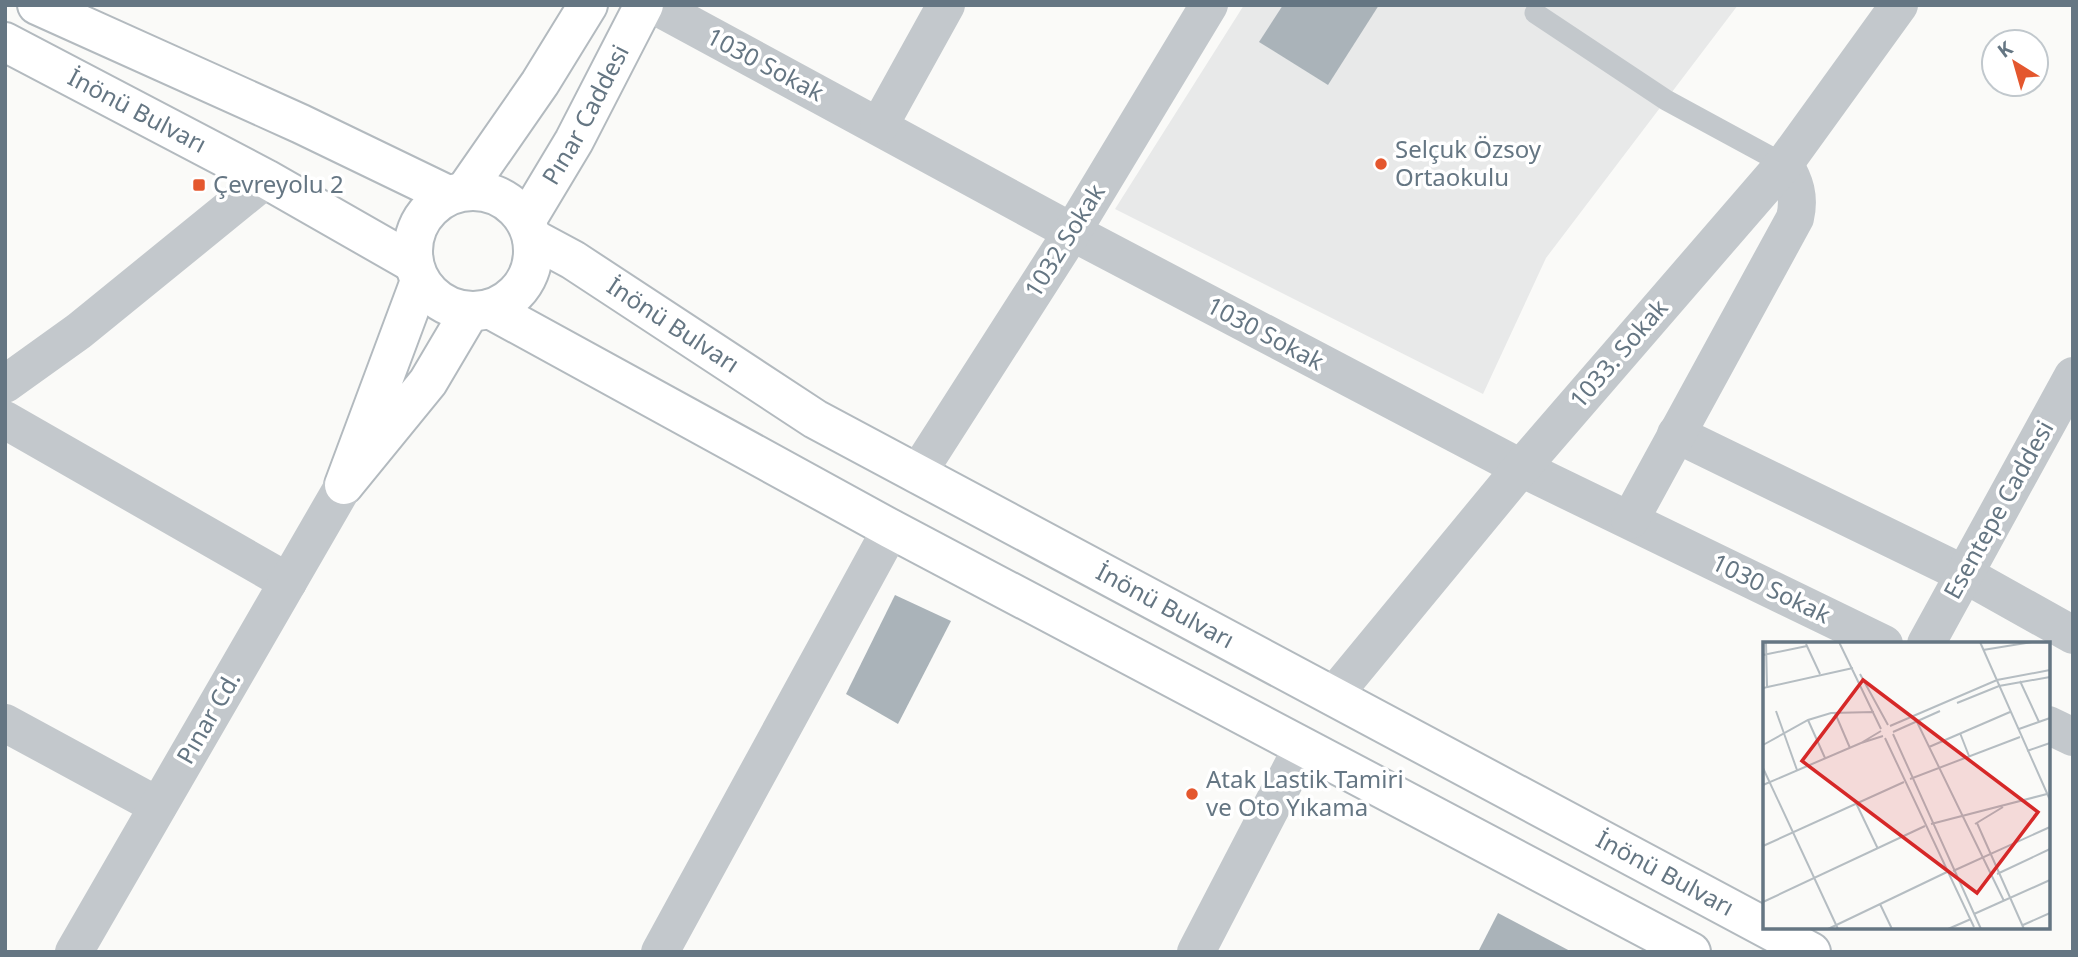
<svg xmlns="http://www.w3.org/2000/svg" width="2078" height="957" viewBox="0 0 2078 957" font-family="'Noto Sans',sans-serif">
<rect width="100%" height="100%" fill="#fafaf8"/>
<path fill="#e8e9e9" d="M1244 5H1738L1546 258 1483 394 1115 209Z"/>
<g fill="#aab3b9">
<path d="M1283 5H1379L1328 85 1259 42Z"/>
<path d="M895 595 951 621 898 724 846 694Z"/>
<path d="M1498 913 1572 952H1478Z"/>
</g>
<g fill="none" stroke-linecap="round" stroke-linejoin="round">
<g stroke="#b3babf" stroke-width="42">
<g id="secondary">
<path d="M37 5 301 124 448 195"/>
<path id="s1" d="M5 42 266 179 413 263"/>
<circle cx="473" cy="251" r="60"/>
<path d="M465 191 540 83 588 5"/>
<path id="s2" d="M526 221 574 141 644 5"/>
<path id="s3" d="M532 238 573 260 815 419 1811 952"/>
<path d="M420 281 344 485 428 382 470 311"/>
<path d="M490 309 891 529 1691 952"/>
</g>
</g>
<path stroke="#c3c8cc" stroke-width="21" d="M1535 13 1666 100 1784 164"/>
<g stroke="#c3c8cc" stroke-width="38">
<path d="M654 5 1072 232 1521 468 1884 644"/>
<path d="M879 126 946 5"/>
<path d="M5 384 79 331 266 179"/>
<path d="M5 420 288 582"/>
<path d="M1676 434 1964 574 2073 635"/>
<path d="M917 474 1072 232 1209 5"/>
<path d="M1630 520 1795 218C1800 197 1795 182 1784 164"/>
<path d="M1926 644 2073 376"/>
<path d="M1333 696 1521 468 1784 164 1899 5"/>
<path d="M5 723 158 806"/>
<path d="M2048 725 2073 737"/>
<path d="M660 952 891 529"/>
<path d="M1196 952 1302 748"/>
</g>
<path stroke="#c3c8cc" stroke-width="38" d="M74 952 344 485"/>
<use href="#secondary" stroke="#fff" stroke-width="38"/>
</g>
<g fill="#e4572e" stroke="#fff" stroke-width="2.5">
<circle cx="1381" cy="164" r="7"/>
<rect x="192" y="178" width="14" height="14" rx="3.5"/>
<circle cx="1192" cy="794" r="7"/>
</g>
<g text-anchor="middle" stroke-width="7" stroke-linejoin="round" paint-order="stroke">
<g font-size="24" fill="#657683" stroke="#fff">
<text transform="translate(765 65) rotate(28)" y="8">1030 Sokak</text>
<text dy="8" stroke="none"><textPath href="#s1" startOffset="149">İnönü Bulvarı</textPath></text>
<text dy="8" stroke="none"><textPath href="#s2" startOffset="122">Pınar Caddesi</textPath></text>
<text transform="translate(1065 241) rotate(-58)" y="8">1032 Sokak</text>
<text dy="8" stroke="none"><textPath href="#s3" startOffset="166">İnönü Bulvarı</textPath></text>
<text transform="translate(1265 334) rotate(28)" y="8">1030 Sokak</text>
<text transform="translate(1619 354) rotate(-49)" y="8">1033. Sokak</text>
<text transform="translate(1999 510) rotate(-61)" y="8">Esentepe Caddesi</text>
<text transform="translate(1771 589) rotate(26)" y="8">1030 Sokak</text>
<text dy="8" stroke="none"><textPath href="#s3" startOffset="733">İnönü Bulvarı</textPath></text>
<text transform="translate(209 718) rotate(-60)" y="8">Pınar Cd.</text>
<text dy="8" stroke="none"><textPath href="#s3" startOffset="1300">İnönü Bulvarı</textPath></text>
</g>
<g font-size="24" fill="#657683" stroke="#fff" text-anchor="start">
<text x="1395" y="158">Selçuk Özsoy<tspan x="1395" dy="28">Ortaokulu</tspan></text>
<text x="213" y="193">Çevreyolu 2</text>
<text x="1206" y="788">Atak Lastik Tamiri<tspan x="1206" dy="28">ve Oto Yıkama</tspan></text>
</g>
</g>
<g transform="translate(1763 642)">
<rect width="287" height="287" fill="#fafaf8"/>
<path fill="none" stroke="#b5bdc2" stroke-width="2" d="M3 0 4 45M76 0 118 87M217 0 287 158M43 2 57 32M220 8 269 0M0 13 44 4M97 32 125 83M257 39 276 80M0 46 90 26M194 61 236 44 287 35M13 69 34 128M72 71 87 106M45 78 62 116M154 80 241 259M127 84 234 38 287 28M256 87 287 76M118 89 98 101 120 94M130 90 177 69M197 91 206 114M130 92 218 287M122 96 211 285M0 103 45 78 68 71 111 70M166 105 247 70M264 109 287 101M0 126 75 287M147 137 257 95M0 143 98 101M93 161 115 207M214 181 261 287M168 182 284 152M212 182 240 165M0 204 141 140M190 229 287 185M234 232 287 207M0 260 162 184M117 262 129 287M211 272 287 238M260 283 287 271M65 287 184 230M185 287 208 277"/>
<path fill="#d62828" fill-opacity="0.15" stroke="#d62828" stroke-width="3.5" d="M100 38 275 170 214 251 39 119Z"/>
<rect width="287" height="287" fill="none" stroke="#657683" stroke-width="3.5"/>
</g>
<rect width="2078" height="957" fill="none" stroke="#657683" stroke-width="14"/>
<g transform="translate(2015 63) rotate(323)"><circle r="33" fill="#ffffff" stroke="#c1c8cd" stroke-width="2"/>
<path d="M0-5L12 26L0 18L-12 26Z" fill="#e4572e"/>
<text y="-10" font-size="19" font-weight="bold" text-anchor="middle" fill="#657683">K</text>
</g>
</svg>
